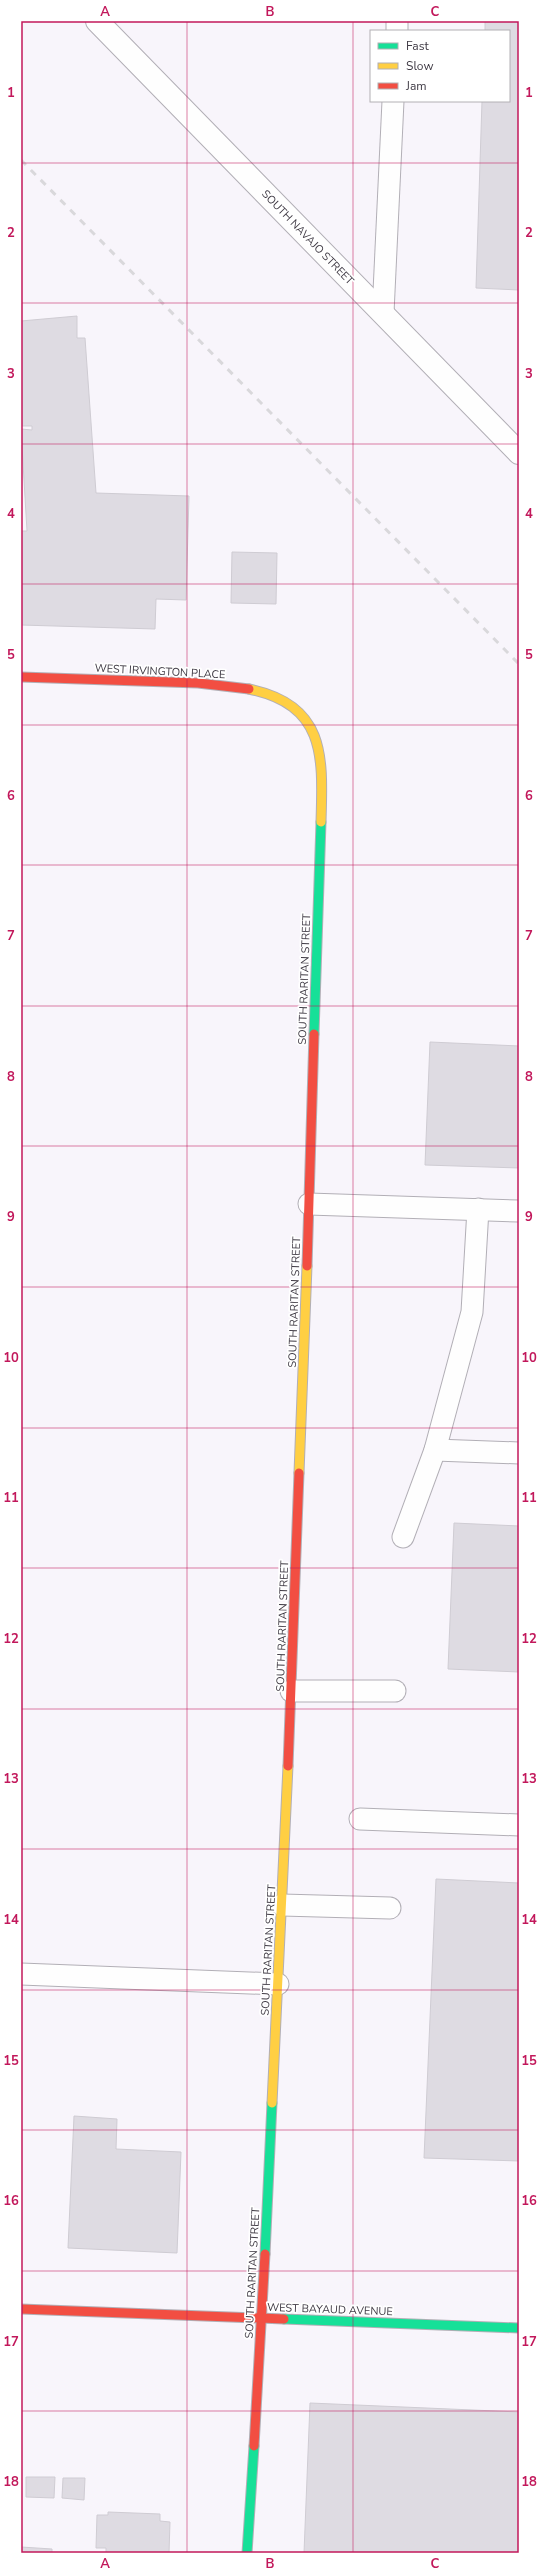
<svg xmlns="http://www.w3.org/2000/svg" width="540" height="2574" viewBox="0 0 540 2574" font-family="'Nunito Sans',sans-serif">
<rect width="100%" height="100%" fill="#f8f5fb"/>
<g fill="#dedbe2" stroke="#cfccd3">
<path d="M485 21H519V290L476 288 482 101H509V31H485Z"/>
<path d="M77 316V338H85L96 493 189 496 186 600 156 599 155 629 21 625V531H27L21 429 32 430V426H22L21 321Z"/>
<path d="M232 552 277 553 276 604 231 603Z"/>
<path d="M430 1042 519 1046V1168L425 1165Z"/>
<path d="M454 1523 519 1526V1672L448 1669Z"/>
<path d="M436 1879 519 1883V2161L424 2158Z"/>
<path d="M74 2116 117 2119 116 2149 181 2152 177 2253 68 2248Z"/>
<path d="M310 2403 519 2412V2553H304Z"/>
<path d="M26 2477H55L54 2498 26 2497Z"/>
<path d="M63 2478H85L84 2500 62 2498Z"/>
<path d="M108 2512 160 2514V2521L170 2522 169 2553H106V2548H96L97 2515H108Z"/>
<path d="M21 2547 52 2549V2553H21Z"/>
</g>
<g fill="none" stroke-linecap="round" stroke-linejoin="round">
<g stroke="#b2afb6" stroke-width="23">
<g id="lane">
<path d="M397 31V21"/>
<path d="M383 313 393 101"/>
<path d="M309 1204 519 1211"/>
<path d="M435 1450 519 1453"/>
<path d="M403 1537 435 1450 472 1312 478 1209"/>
<path d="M291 1691H395"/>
<path d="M360 1819 519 1825"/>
<path d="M282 1905 390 1908"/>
<path d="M21 1974 278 1984"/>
</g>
</g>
<g stroke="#b2afb6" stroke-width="24">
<path id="street" d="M97 21 519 453"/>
</g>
<g stroke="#b2afb6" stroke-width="11">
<g id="fast">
<path d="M314 1034 321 822"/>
<path d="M265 2254 272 2103"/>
<path d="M284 2319 519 2328"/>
<path d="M247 2553 254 2446"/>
</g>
</g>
<g stroke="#b2afb6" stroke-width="11">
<g id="slow">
<path d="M249 689C326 705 323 756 321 822"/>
<path d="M299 1473 307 1266"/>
<path d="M272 2103 288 1766"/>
</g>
</g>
<g stroke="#b2afb6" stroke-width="11">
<g id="jam">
<path d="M21 677 198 683 249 689"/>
<path d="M307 1266 314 1034"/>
<path d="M288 1766 299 1473"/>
<path d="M21 2309 284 2319"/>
<path d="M254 2446 265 2254"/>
</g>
</g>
<use href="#lane" stroke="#fefefe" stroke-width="21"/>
<use href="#street" stroke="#fefefe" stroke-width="22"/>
<use href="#fast" stroke="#16e098" stroke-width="9"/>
<use href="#slow" stroke="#ffcf43" stroke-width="9"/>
<use href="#jam" stroke="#f24e42" stroke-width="9"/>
<path stroke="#d9d8db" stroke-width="3" stroke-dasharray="7 7" stroke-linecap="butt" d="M21 160 519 664"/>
</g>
<path fill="none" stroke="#c2185b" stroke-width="1" stroke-opacity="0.55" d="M187 21V2553M353 21V2553M21 163H519M21 303H519M21 444H519M21 584H519M21 725H519M21 865H519M21 1006H519M21 1146H519M21 1287H519M21 1428H519M21 1568H519M21 1709H519M21 1849H519M21 1990H519M21 2130H519M21 2271H519M21 2411H519"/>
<g text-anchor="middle" stroke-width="3.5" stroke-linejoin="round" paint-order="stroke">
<g font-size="11" fill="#3f3a44" stroke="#fff">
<text transform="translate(308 237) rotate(46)" y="4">SOUTH NAVAJO STREET</text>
<text transform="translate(160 671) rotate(3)" y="4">WEST IRVINGTON PLACE</text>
<text transform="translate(304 979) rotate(-88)" y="4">SOUTH RARITAN STREET</text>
<text transform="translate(294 1302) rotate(-88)" y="4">SOUTH RARITAN STREET</text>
<text transform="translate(282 1626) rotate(-88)" y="4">SOUTH RARITAN STREET</text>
<text transform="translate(268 1950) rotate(-87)" y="4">SOUTH RARITAN STREET</text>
<text transform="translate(252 2273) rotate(-87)" y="4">SOUTH RARITAN STREET</text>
<text transform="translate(330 2309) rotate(2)" y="4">WEST BAYAUD AVENUE</text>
</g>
</g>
<rect width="540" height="2574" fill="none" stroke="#ffffff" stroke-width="44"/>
<rect x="370" y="30" width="140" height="72" fill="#ffffff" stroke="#b2b0b4"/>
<rect x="378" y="43" width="20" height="6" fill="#16e098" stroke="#b2b0b4"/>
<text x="406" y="50" font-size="12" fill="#3f3a44">Fast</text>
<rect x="378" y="63" width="20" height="6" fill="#ffcf43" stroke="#b2b0b4"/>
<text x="406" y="70" font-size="12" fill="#3f3a44">Slow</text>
<rect x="378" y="83" width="20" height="6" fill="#f24e42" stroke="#b2b0b4"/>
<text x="406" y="90" font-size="12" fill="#3f3a44">Jam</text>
<rect x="22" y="22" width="496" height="2530" fill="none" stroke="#c2185b" stroke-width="1.5"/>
<g font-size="13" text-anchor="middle" font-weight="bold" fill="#c2185b">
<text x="105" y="16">A</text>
<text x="270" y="16">B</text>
<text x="435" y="16">C</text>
<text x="11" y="97">1</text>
<text x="529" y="97">1</text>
<text x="11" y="237">2</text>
<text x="529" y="237">2</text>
<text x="11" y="378">3</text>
<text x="529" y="378">3</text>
<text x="11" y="518">4</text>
<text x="529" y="518">4</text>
<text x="11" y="659">5</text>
<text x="529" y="659">5</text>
<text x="11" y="800">6</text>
<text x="529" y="800">6</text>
<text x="11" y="940">7</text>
<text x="529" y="940">7</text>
<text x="11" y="1081">8</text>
<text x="529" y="1081">8</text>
<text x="11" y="1221">9</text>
<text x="529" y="1221">9</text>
<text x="11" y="1362">10</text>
<text x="529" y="1362">10</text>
<text x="11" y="1502">11</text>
<text x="529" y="1502">11</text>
<text x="11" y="1643">12</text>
<text x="529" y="1643">12</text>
<text x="11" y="1783">13</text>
<text x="529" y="1783">13</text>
<text x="11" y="1924">14</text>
<text x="529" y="1924">14</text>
<text x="11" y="2065">15</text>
<text x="529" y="2065">15</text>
<text x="11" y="2205">16</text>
<text x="529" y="2205">16</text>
<text x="11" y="2346">17</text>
<text x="529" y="2346">17</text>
<text x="11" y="2486">18</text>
<text x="529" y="2486">18</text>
<text x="105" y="2568">A</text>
<text x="270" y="2568">B</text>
<text x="435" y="2568">C</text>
</g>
</svg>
